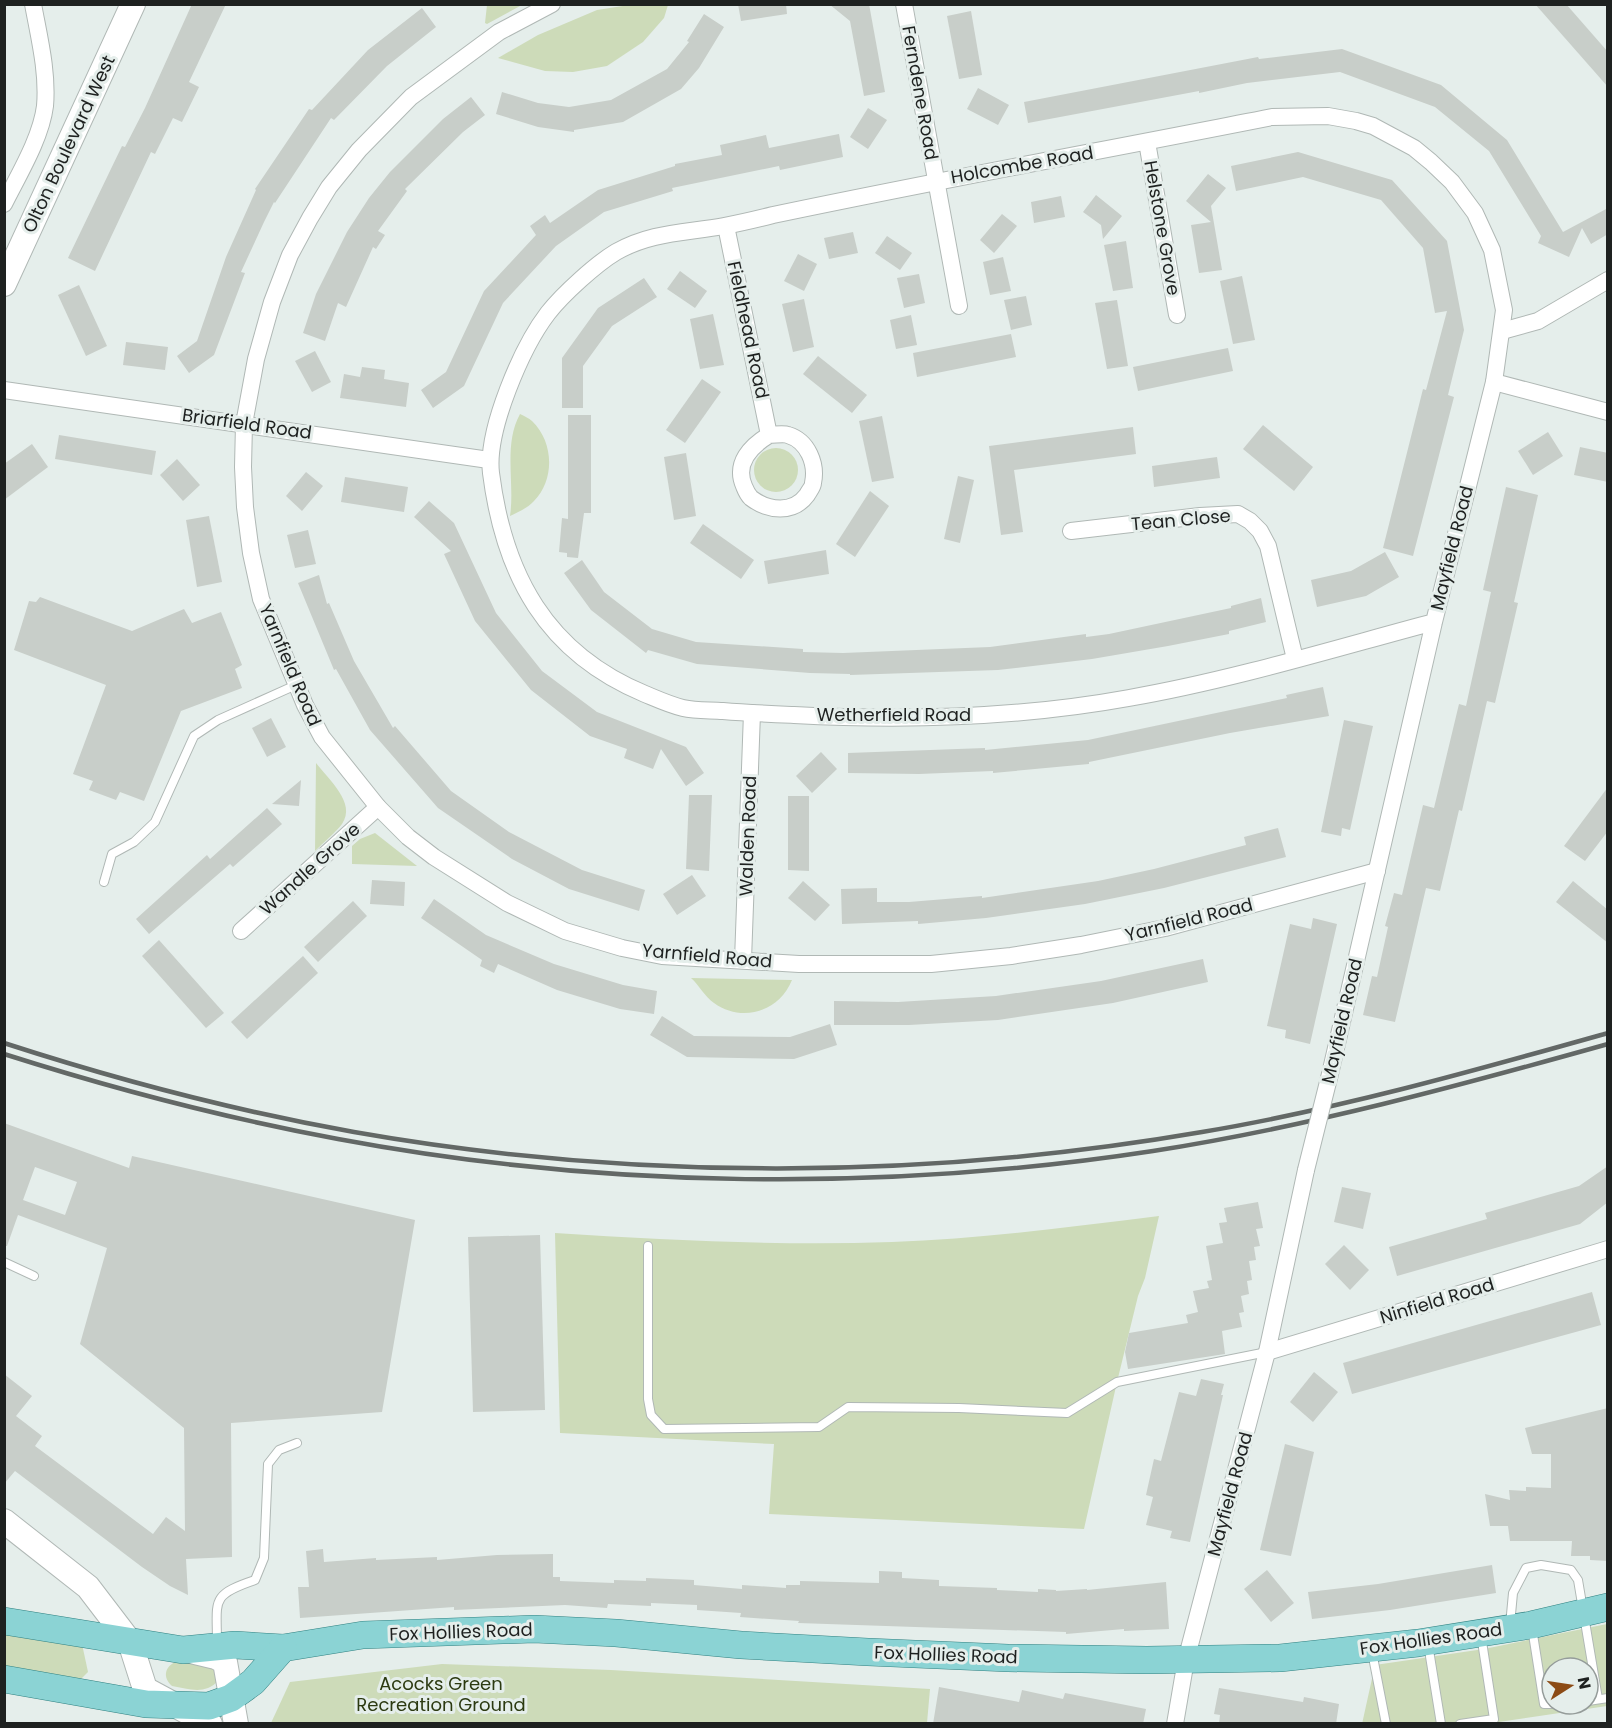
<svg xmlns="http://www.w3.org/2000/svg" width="1612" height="1728" viewBox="0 0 1612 1728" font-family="Poppins,sans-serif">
<rect width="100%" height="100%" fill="#e5eeeb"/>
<g fill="#cddbb9" fill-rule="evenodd">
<path d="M487 5V4L522 5 487 24 485 23Z"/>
<path d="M629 5H668L664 18 643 42 607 66 573 72 545 71 498 58 538 35 597 10Z"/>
<path d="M520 414C524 416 529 418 532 421 554 442 555 480 534 501 528 508 518 512 510 516 515 483 503 445 520 414Z"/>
<circle cx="776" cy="470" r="22"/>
<path d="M316 763C328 779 357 803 342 824 335 833 324 842 315 851Z"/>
<path d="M375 833 417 866 352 864V846L360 839Z"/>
<path d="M691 978 792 980C779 1012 742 1023 714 1003 705 997 699 985 691 978Z"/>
<path d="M1159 1216 1145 1278 1138 1296 1117 1382 1084 1529 769 1514 774 1444 560 1433 555 1233C667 1240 779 1246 892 1242 981 1239 1070 1227 1159 1216Z"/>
<path d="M1607 1624V1706L1492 1723 1362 1724 1375 1665 1484 1649ZM1552 1668H1588V1704H1552Z"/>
<path d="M4 1629 82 1644 88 1672 80 1680 5 1666Z"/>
<path d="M177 1661 213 1665 218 1681C205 1695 189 1689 172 1686 162 1677 165 1666 177 1661Z"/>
<path d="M442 1664 611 1670 930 1689 927 1723H271L290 1682Z"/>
</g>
<g fill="#c8cec9" fill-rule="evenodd">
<path d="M192 4H226L189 82 199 87 182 122 173 118 155 154 151 152 95 271 68 258 122 146 125 147 145 108Z"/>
<path d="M738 4H786L787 14 741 21Z"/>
<path d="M829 4H869L885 92 864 96 850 21Z"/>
<path d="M1535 4H1566L1608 52V87Z"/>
<path d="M422 8 436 27 387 66 334 120 331 118 275 203 274 202 264 222 241 272 245 273 214 355 189 373 177 356 197 341 226 257 256 190 255 189 309 109 312 110 368 50Z"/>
<path d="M971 11 982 75 959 79 947 16Z"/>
<path d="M704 14 724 27 699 68 681 89 623 122 574 130V132L538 127 496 114 502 92 538 103 569 107 611 100 667 69 689 42 687 41Z"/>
<path d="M1342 49 1441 85 1507 140 1563 232 1608 208V234L1591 244 1582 228 1569 257 1538 243 1541 236 1489 151 1435 107 1340 72 1247 83 1199 93V91L1028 123 1024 102 1258 57 1259 59Z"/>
<path d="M978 88 1009 105 998 125 967 109Z"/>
<path d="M471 97 485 115 463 132 405 189 407 191 378 231 385 235 376 249 373 247 346 307 338 303 325 341 303 333 316 294 347 232 369 198 390 172 443 119Z"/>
<path d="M868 108 887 120 868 149 850 137Z"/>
<path d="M839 134 843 157 780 170 779 166 672 188 673 191 604 212 556 246 503 303 464 386 433 408 421 390 446 372 484 291 536 235 530 226 545 215 550 223 598 190 675 166V164L722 155 720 145 766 135 769 148Z"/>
<path d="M1298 152 1392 180 1447 241 1464 330 1448 395 1454 397 1413 556 1383 548 1423 389 1426 390 1447 311 1435 313 1423 248 1381 200 1303 177 1236 191 1231 166Z"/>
<path d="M1208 174 1226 188 1211 206 1222 270 1199 273 1191 225 1211 222 1186 201Z"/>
<path d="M1096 195 1122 216 1103 239 1101 225 1083 212Z"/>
<path d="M1061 196 1065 217 1034 223 1031 202Z"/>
<path d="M1002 214 1017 226 994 253 980 240Z"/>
<path d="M853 232 858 253 829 259 824 238Z"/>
<path d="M887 236 912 253 900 270 875 253Z"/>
<path d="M1126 241 1133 288 1113 291 1104 245Z"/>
<path d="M798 254 817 264 804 291 784 281Z"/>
<path d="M1003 257 1011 291 990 295 983 262Z"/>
<path d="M680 271 707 291 695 308 667 289Z"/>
<path d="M919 274 925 303 904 308 897 278Z"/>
<path d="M1242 276 1255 340 1233 344 1220 281Z"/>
<path d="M644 278 657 297 612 326 583 366V408H562V358L598 308Z"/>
<path d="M79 285 107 346 86 356 58 295Z"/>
<path d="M1026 296 1032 325 1011 330 1004 300Z"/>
<path d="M804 299 814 347 793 352 782 304Z"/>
<path d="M1117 300 1128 366 1107 369 1095 303Z"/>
<path d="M713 314 724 365 700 369 690 319Z"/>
<path d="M911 315 917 345 896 349 890 320Z"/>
<path d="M1011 334 1016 357 917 377 913 353Z"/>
<path d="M126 342 168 347 165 370 123 365Z"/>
<path d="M1228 348 1233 371 1138 391 1133 367Z"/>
<path d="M315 351 331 382 312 392 295 361Z"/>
<path d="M818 356 867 395 852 413 803 374Z"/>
<path d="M362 367 385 370 384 379 409 383 406 407 340 398 344 374 360 377Z"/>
<path d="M702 379 721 392 685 443 666 430Z"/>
<path d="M568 415H591V513H584L578 558 567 557V553L559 552 562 518 568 519Z"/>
<path d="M882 416 894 478 872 482 859 421Z"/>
<path d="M1263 425 1313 467 1294 491 1243 449Z"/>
<path d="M1133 427 1136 454 1014 470 1023 532 1001 535 989 446Z"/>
<path d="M1548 432 1563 456 1533 475 1518 451Z"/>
<path d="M59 435 156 451 152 475 55 459Z"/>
<path d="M32 444 48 467 4 500V464Z"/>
<path d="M1580 447 1608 453V482L1574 475Z"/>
<path d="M686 453 696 516 674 520 664 457Z"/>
<path d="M1217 457 1220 478 1154 487 1152 466Z"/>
<path d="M177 459 200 485 183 501 160 475Z"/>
<path d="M306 472 323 486 302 511 286 496Z"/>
<path d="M958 476 974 480 960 543 944 539Z"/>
<path d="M345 477 408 487 404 512 341 502Z"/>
<path d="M1506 487 1538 495 1514 602 1518 603 1495 703 1487 701 1462 811 1459 810 1440 891 1426 888 1395 1022 1363 1015 1372 976 1377 977 1388 927 1385 926 1394 893 1402 895 1423 805 1434 808 1459 704 1466 706 1491 592 1483 590Z"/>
<path d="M870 491 889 506 855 557 836 544Z"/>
<path d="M429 501 454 523 496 613 542 671 597 712 686 747 704 773 686 786 661 749 653 769 624 758 627 749 590 736 531 690 475 621 444 554 451 551 414 517Z"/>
<path d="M209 516 222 582 197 587 186 520Z"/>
<path d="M703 524 754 560 741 579 690 543Z"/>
<path d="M308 530 316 564 295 568 287 535Z"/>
<path d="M826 550 829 574 768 584 764 561Z"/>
<path d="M1385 552 1399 577 1366 596 1317 607 1311 580 1351 571Z"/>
<path d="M582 560 604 592 652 629 696 642 803 649V652L843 653 990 647 1086 634V637L1109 634 1231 608V606L1261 598 1266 622 1229 631V634L1168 646 1092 659 998 670 850 675V674L810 673 697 664 648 650 646 653 591 610 564 573Z"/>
<path d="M319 575 327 604 329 603 354 661 393 728 395 726 451 791 509 832 582 870 645 890 639 911 569 889 512 859 438 808 370 730 336 669 334 670 298 583Z"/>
<path d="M40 597 132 631 184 609 192 623 221 612 242 665 235 669 242 688 181 711 144 801 120 792 116 800 89 790 93 781 73 774 106 685 14 650 29 601 36 602Z"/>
<path d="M1323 687 1329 716 1230 733 1089 762V764L993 773V771L919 774 848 773V753L985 748V750L1088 740 1287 698 1286 695Z"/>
<path d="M271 718 286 747 267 757 252 728Z"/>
<path d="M1344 720 1373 726 1350 830 1342 828 1341 836 1321 832Z"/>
<path d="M821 752 837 769 812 793 796 776Z"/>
<path d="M301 780 299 806 272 804Z"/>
<path d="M1608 787V831L1585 861 1564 846Z"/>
<path d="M689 795H712L709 871 686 869Z"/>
<path d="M788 796H809V871L788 870Z"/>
<path d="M267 808 282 824 233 867 230 864 149 934 136 919 207 855 210 859Z"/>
<path d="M1278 828 1286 857 1164 888 1085 904 986 918 918 924V921L842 924 841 889 877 888V902H909L982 896V898L1098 881 1154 869 1246 845 1244 837Z"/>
<path d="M692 875 706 896 677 915 663 894Z"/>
<path d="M372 880 405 882 404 906 370 904Z"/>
<path d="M803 881 830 905 815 921 788 898Z"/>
<path d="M1573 881 1608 910V943L1556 902Z"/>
<path d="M434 899 486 935 554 964 623 985 657 991 654 1014 620 1009 557 990 498 964 494 973 480 966 482 960 421 918Z"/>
<path d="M353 901 367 916 318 962 304 947Z"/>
<path d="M1313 918 1337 924 1310 1044 1285 1038 1286 1030 1267 1026 1290 924 1311 929Z"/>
<path d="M159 940 224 1013 206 1028 142 956Z"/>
<path d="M303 956 318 973 247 1039 231 1022Z"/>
<path d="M1203 959 1208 982 1113 1003 998 1020 909 1025H834V1001L898 1002 996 996 1101 981Z"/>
<path d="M662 1016 694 1036 790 1037 830 1024 837 1045 794 1059 687 1057 650 1035Z"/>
<path d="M4 1123 129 1168 132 1156 415 1220 382 1412 231 1423 232 1557 186 1559 188 1595 170 1586 142 1567 15 1471 4 1484V1374L32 1396 16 1416 42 1436 35 1446 153 1534 166 1517 185 1531 184 1428 80 1344 107 1248 18 1215 7 1246H4ZM35 1167 77 1182 65 1215 23 1200Z"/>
<path d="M1608 1166V1202L1580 1224 1397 1276 1389 1247 1487 1219 1485 1213 1579 1186Z"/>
<path d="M1342 1187 1371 1193 1363 1229 1334 1222Z"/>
<path d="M1258 1202 1263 1228 1256 1229 1260 1246 1254 1247 1256 1260 1249 1261 1252 1280 1247 1281 1249 1294 1241 1296 1244 1312 1239 1313 1242 1327 1222 1331 1225 1354 1128 1369 1125 1352 1129 1333 1188 1323 1186 1315 1198 1312 1193 1291 1209 1288 1207 1281 1212 1280 1206 1246 1223 1243 1219 1223 1227 1222 1224 1208Z"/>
<path d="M540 1235 545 1410 473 1412 468 1237Z"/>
<path d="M1344 1245 1369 1270 1350 1290 1325 1264Z"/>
<path d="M1592 1292 1601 1325 1352 1394 1343 1363Z"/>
<path d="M1314 1372 1338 1392 1313 1422 1290 1402Z"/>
<path d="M1201 1379 1224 1384 1221 1395H1223L1190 1542 1170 1538 1172 1531 1146 1525 1153 1497 1146 1495 1154 1459 1161 1461 1179 1392 1196 1396Z"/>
<path d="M1608 1408V1561L1590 1560V1556H1571L1572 1541H1510L1508 1526H1490L1485 1494 1510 1500 1509 1490 1526 1491V1487L1551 1488V1454H1532L1525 1428Z"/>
<path d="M1285 1444 1314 1452 1291 1556 1260 1550Z"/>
<path d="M323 1549 324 1562 376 1558V1560L437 1557V1560L497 1555 553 1554V1577H560V1581L614 1583V1580L646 1581V1578L694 1580V1585L742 1589V1585L786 1588V1585H800V1581L879 1583V1571L902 1572V1578L939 1580V1586L997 1588V1590L1038 1592V1589L1056 1590V1591L1087 1589V1590L1166 1582 1169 1629 1124 1631V1629L1066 1634V1632L798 1623 799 1621 740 1617 741 1613 697 1610V1605L651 1603V1606L608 1604 607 1608 565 1605 454 1610V1607L300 1618 298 1587H309L306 1551Z"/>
<path d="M1492 1565 1496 1593 1390 1610 1312 1619 1308 1592 1378 1584Z"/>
<path d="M1267 1570 1294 1603 1271 1622 1244 1589Z"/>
<path d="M939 1687 1019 1702 1022 1690 1063 1699 1065 1693 1146 1709 1143 1724H933Z"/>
<path d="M1219 1688 1303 1702 1304 1697 1339 1704 1336 1724H1219L1220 1715 1214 1714Z"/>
</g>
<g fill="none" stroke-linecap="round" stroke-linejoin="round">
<g stroke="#b0b8b5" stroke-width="10">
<g id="lane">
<path d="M104 882 112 854 134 842 155 822 194 736 218 720 296 685"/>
<path d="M648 1246V1399L651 1415 664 1429 819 1427 848 1407 959 1408 1067 1413 1117 1382 1267 1352"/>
<path d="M4 1262 34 1276"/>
<path d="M1510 1625 1513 1593 1526 1568 1541 1565 1571 1570 1578 1580 1598 1699"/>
<path d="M1532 1628 1544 1704H1563"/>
<path d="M217 1643C217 1600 210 1595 255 1580L264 1558 268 1464 279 1450 297 1443"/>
<path d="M1428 1644 1441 1724"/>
<path d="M1372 1652 1386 1724"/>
<path d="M1588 1701 1608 1698"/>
<path d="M1460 1724 1494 1719 1481 1635"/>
</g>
</g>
<g stroke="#b0b8b5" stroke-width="18">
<g id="street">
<path d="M552 4 499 32 411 97 359 150 329 187 310 218 290 255 272 302 256 359 244 424 243 467 245 507 251 553 261 599 305 705 322 737 378 807 408 837 434 857 507 903 565 931 622 948 662 956 799 964H931L1011 956 1081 945 1165 928 1377 871"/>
<path d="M904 4 959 306"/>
<path d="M1147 142 1177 315"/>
<path d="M4 204C19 174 41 138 45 106 48 72 39 37 33 4"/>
<path d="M726 226 769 435C775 435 783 433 788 435 808 441 817 464 813 483 813 487 809 491 807 495 793 514 768 511 751 498 747 494 746 491 744 486 734 463 751 446 769 435"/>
<path d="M1502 331 1538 321 1608 280"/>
<path d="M1494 382 1608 412"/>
<path d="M4 390 489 460"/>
<path d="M1071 531 1200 516 1238 514 1250 521 1260 531 1268 546 1295 659"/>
<path d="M241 931 378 807"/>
<path d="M743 960 752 713"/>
<path d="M1330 1074 1434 622 1494 382 1504 310 1492 250 1475 213 1452 182 1431 162 1414 148 1373 126 1356 121 1328 116 1272 117C1105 150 939 180 773 215 757 219 740 223 724 226 685 233 651 232 616 252 596 264 563 294 548 313 522 347 486 430 491 473 504 575 546 653 645 694 657 699 670 705 683 708 696 711 710 710 723 711 747 713 771 714 794 715 905 721 1019 718 1129 698 1232 680 1333 649 1434 622"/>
<path d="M1267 1352 1608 1249"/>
<path d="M1175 1724 1186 1660 1267 1352 1306 1170"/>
</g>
</g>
<g stroke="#b0b8b5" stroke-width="26">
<g id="secondary">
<path d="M4 284 133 4"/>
<path d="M4 1521 88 1587 130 1642 145 1689 210 1724"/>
<path d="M191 1651 216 1657 225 1662 236 1724"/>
</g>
</g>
<g stroke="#328282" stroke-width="28">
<g id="primary">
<path d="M4 1621 183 1650 235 1645 283 1648 363 1635 534 1629 616 1633 741 1645 868 1652 1008 1658 1147 1660 1280 1658 1418 1643 1531 1625 1608 1607"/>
<path d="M4 1679 146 1704 209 1706 231 1698 253 1682 283 1648"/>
</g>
</g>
<use href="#lane" stroke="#fff" stroke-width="8"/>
<use href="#street" stroke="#fff" stroke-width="16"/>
<use href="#secondary" stroke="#fff" stroke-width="24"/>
<use href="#primary" stroke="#8bd3d4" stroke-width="27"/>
<g stroke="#636866" stroke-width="4.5">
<path d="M4 1043C118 1080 236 1111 354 1132 632 1181 923 1180 1202 1132 1339 1109 1473 1071 1608 1033"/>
<path d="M4 1054C114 1089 225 1118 338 1139 605 1189 885 1192 1153 1151 1307 1127 1458 1086 1608 1044"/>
</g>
<g stroke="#b0b8b5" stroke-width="18" stroke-linecap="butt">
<path id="street-bridge" d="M1306 1170 1330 1074"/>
</g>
<use href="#street-bridge" stroke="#fff" stroke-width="16"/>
</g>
<g text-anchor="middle" stroke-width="6" stroke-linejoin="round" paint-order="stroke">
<g font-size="18" fill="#1e2120" stroke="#e5eeeb">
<text transform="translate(920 93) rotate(80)" y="6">Ferndene Road</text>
<text transform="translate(69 144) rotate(-65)" y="6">Olton Boulevard West</text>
<text transform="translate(1022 165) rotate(-10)" y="6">Holcombe Road</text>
<text transform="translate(1162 228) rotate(80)" y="6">Helstone Grove</text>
<text transform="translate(748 330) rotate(78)" y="6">Fieldhead Road</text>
<text transform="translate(247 424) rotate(8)" y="6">Briarfield Road</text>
<text transform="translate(1181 520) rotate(-5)" y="6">Tean Close</text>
<text transform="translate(1452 548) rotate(-76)" y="6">Mayfield Road</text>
<text transform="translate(290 665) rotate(67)" y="6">Yarnfield Road</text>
<text x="894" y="721">Wetherfield Road</text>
<text transform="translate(748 836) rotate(-88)" y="6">Walden Road</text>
<text transform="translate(310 869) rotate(-42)" y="6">Wandle Grove</text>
<text transform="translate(1189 920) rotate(-14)" y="6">Yarnfield Road</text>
<text transform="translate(707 956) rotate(5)" y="6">Yarnfield Road</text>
<text transform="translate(1342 1021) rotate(-77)" y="6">Mayfield Road</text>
<text transform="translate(1437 1301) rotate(-17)" y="6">Ninfield Road</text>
<text transform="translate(1230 1494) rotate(-75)" y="6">Mayfield Road</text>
<text transform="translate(461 1632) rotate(-2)" y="6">Fox Hollies Road</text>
<text transform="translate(1431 1639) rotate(-8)" y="6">Fox Hollies Road</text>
<text transform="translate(946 1655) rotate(2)" y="6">Fox Hollies Road</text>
</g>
<g font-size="18" fill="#2c3a11" stroke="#e5eeeb">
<text x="441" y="1690">Acocks Green<tspan x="441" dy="21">Recreation Ground</tspan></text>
</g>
</g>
<rect width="1612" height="1728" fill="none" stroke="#1e2120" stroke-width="12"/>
<g transform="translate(1570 1686) rotate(78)"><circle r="28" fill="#e5eeeb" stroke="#959c9a" stroke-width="1.5"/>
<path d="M0-4.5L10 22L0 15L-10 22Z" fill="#8c4b15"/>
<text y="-9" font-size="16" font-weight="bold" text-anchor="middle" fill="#1e2120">N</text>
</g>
</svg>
